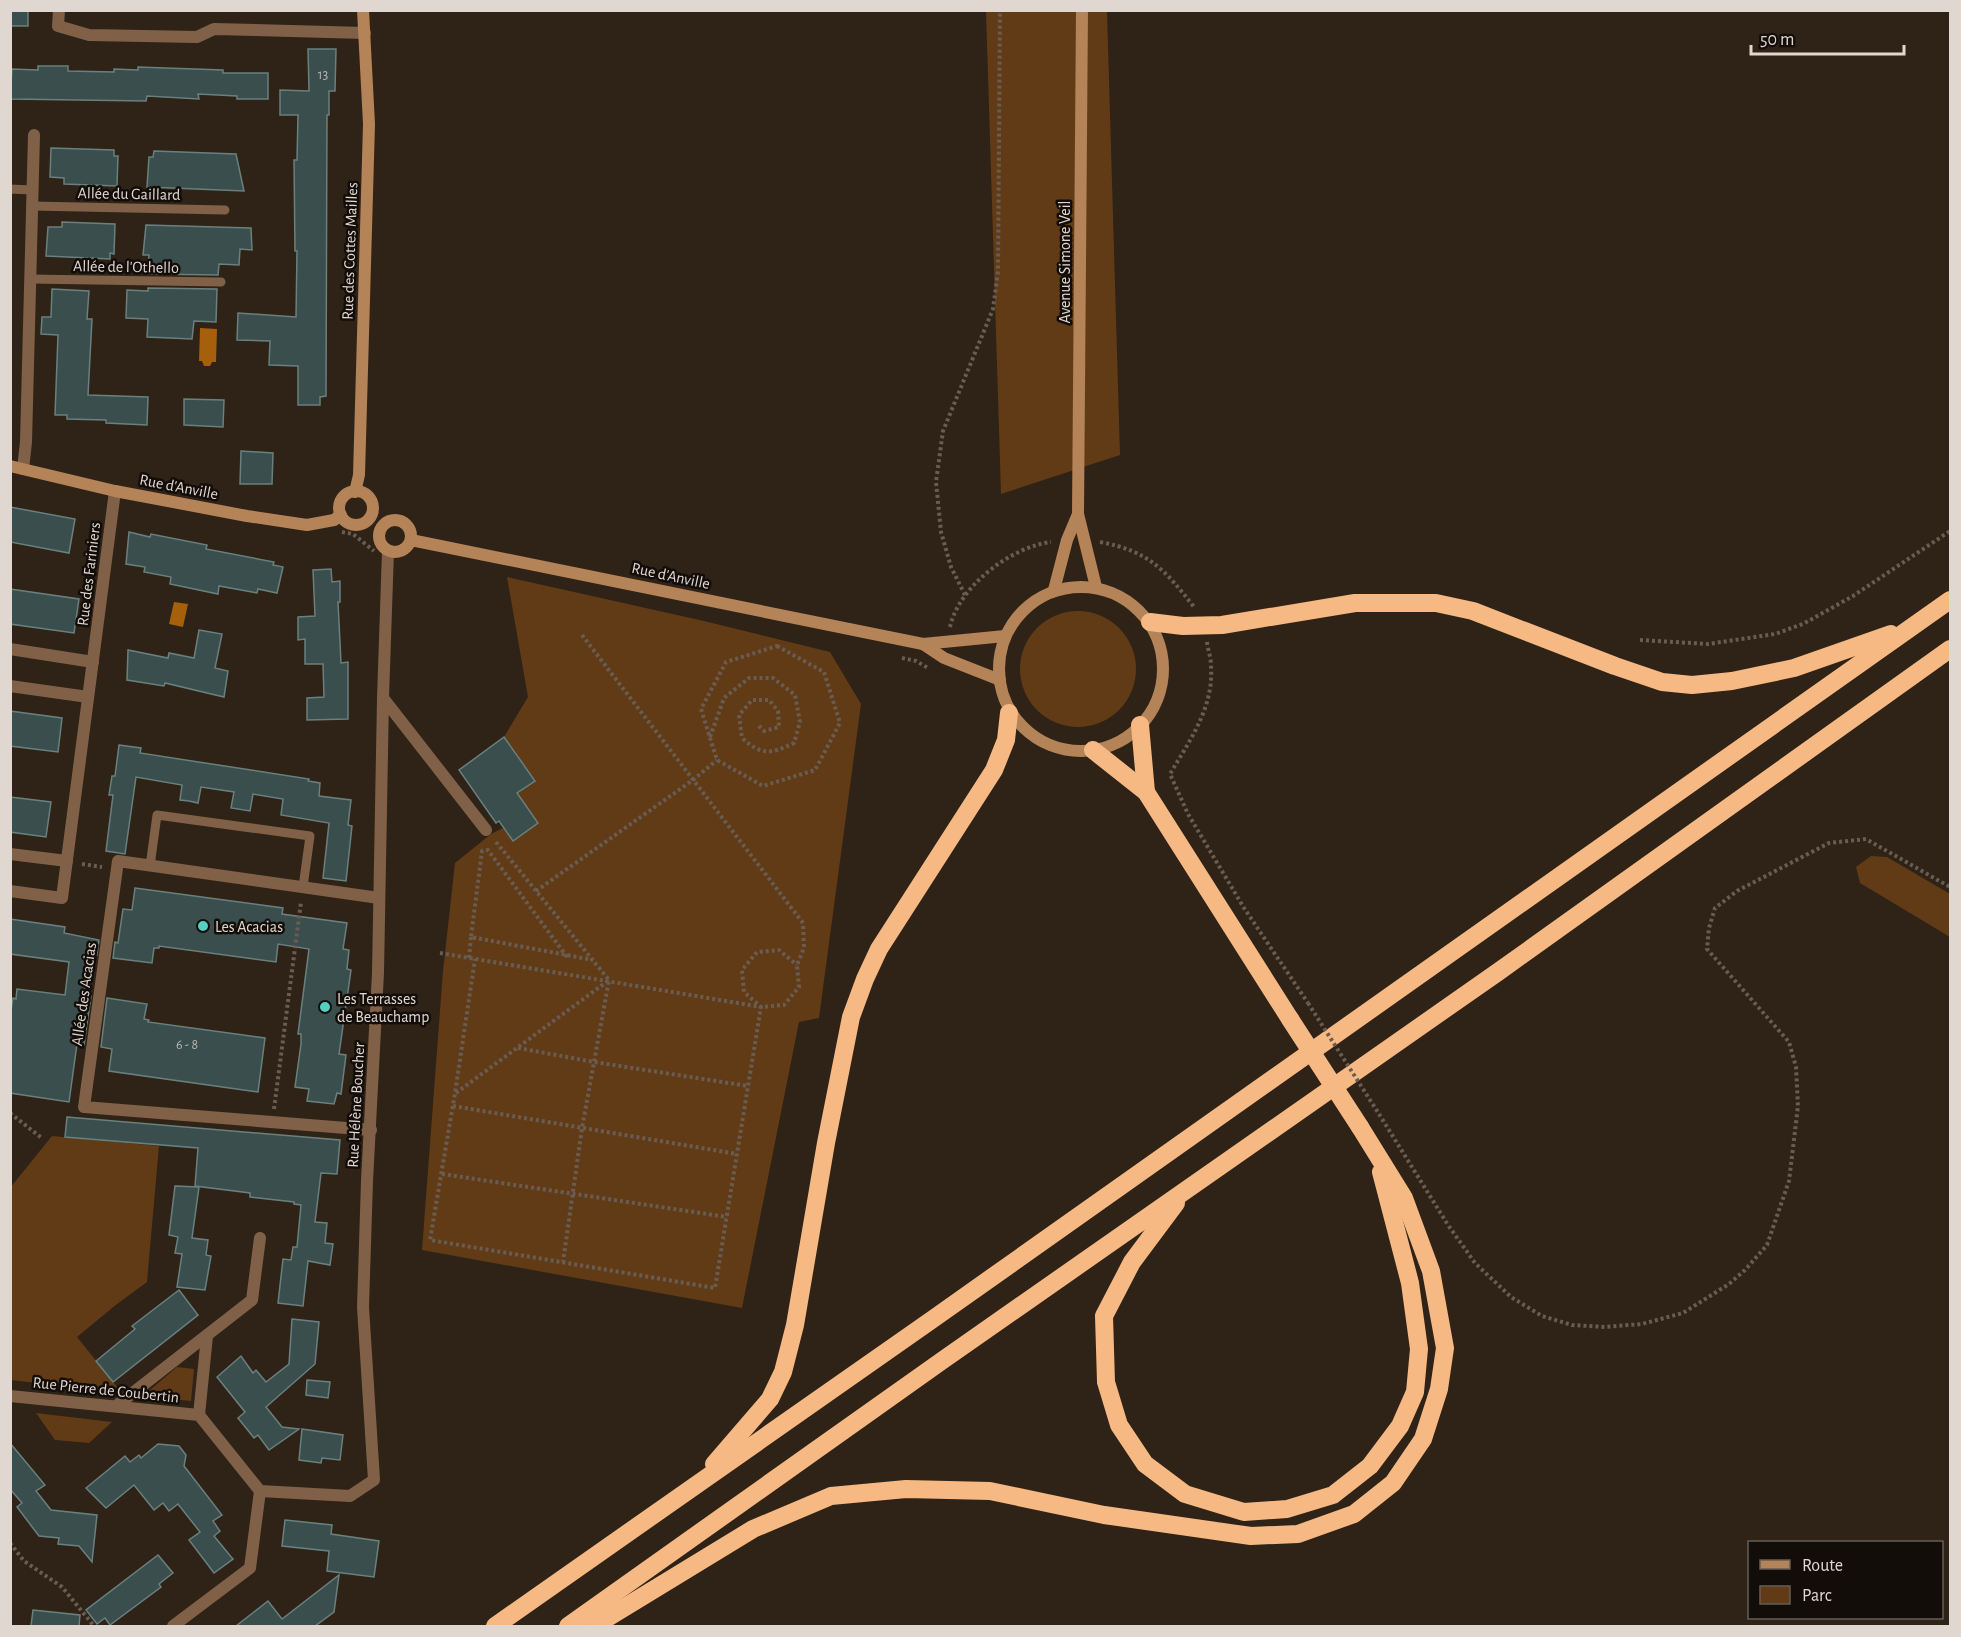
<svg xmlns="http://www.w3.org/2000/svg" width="1961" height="1637" viewBox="0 0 1961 1637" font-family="'Alegreya Sans',sans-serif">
<rect width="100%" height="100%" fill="#2f2217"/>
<g fill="#613b16">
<path d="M986 11H1107L1120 455 1001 494Z"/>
<path d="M507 577 704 621 830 652 861 704 819 1018 799 1022 742 1308 422 1250 443 971 455 863 491 834 503 828 513 841 538 823 528 808 514 796 535 780 504 737 528 697Z"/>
<circle cx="1078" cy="669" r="58"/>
<path d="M1871 856 1887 857 1950 894V937L1860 883 1856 867Z"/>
<path d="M52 1136 159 1146 147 1282 117 1304 77 1337 122 1393 11 1380 10 1188Z"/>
<path d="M177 1367 194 1369 191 1401 143 1396Z"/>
<path d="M36 1413 112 1422 89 1443 55 1440Z"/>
</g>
<g fill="#a6600b">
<path d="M200 328 217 329 216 362H212L210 366H204L202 361H199Z"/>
<path d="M174 602 188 604 183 627 169 624Z"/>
</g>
<g fill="#3a4f4d" stroke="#6a807e" stroke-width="1.5">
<rect x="10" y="10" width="18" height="16"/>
<path d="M308 49H336L335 91H329V115H327L326 396 320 397V405H298V366L269 365 270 341 237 340 238 313 296 317 297 251H295L294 160H297L298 115H280V90L309 91Z"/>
<path d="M38 66H68V71L114 72V69L138 70V67L223 70V73H268V99H237V96L198 94 199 99 147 96 146 101 10 99 12 69 38 70Z"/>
<path d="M51 148 114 150V156H118L117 186 64 184V178L50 177Z"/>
<path d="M154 151 236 154 244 191 147 187 149 157H153Z"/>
<path d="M62 222 115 224 114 254 110 253V259L46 256 48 227H62Z"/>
<path d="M146 225 251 228 252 250 240 249 239 265 219 264 218 275 148 274 149 255H143Z"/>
<path d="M148 288 217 289 216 322 194 321 192 339 147 337 148 319 126 318 127 290 148 291Z"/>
<path d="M52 289 89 291 87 319H92L88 395 148 397 147 425 106 423V420L67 419V415H55L58 335 41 334 42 317H51Z"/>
<path d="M184 399 224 400 223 427 184 425Z"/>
<path d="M241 451 273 453 272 484H240Z"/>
<path d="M10 507 75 519 69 553 10 542Z"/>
<path d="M129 532 150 537 151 534 207 545 206 549 274 562 273 565 283 567 277 593 258 589 257 593 219 586 218 594 170 584 171 577 144 572 145 567 126 564Z"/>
<path d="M331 569 332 582 340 581V602H338L341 663 348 662V719L307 720V698L324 697 323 664H305V639L298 640V617L315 616 313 570Z"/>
<path d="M10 589 79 599 74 633 10 624Z"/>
<path d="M199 630 222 634 215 668 228 671 224 697 165 683 164 686 127 680 128 650 168 658 169 653 194 658Z"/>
<path d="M10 711 62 718 58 752 10 746Z"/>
<path d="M504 737 535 781 517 793 538 823 513 841 499 821 496 823 459 770Z"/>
<path d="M119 745 141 748 140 753 309 779 308 781 320 783 319 796 351 800 348 825 352 826 346 881 323 878 329 823 281 815 283 799 253 794 250 811 231 808 234 792 201 787 198 803 189 801 180 800 182 785 136 777 125 854 106 851 113 795H109L112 776H115Z"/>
<path d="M10 797 51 802 46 837 10 832Z"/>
<path d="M135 888 283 908 282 914 347 923 343 949 349 950 347 969 351 970 339 1054 346 1055 341 1094 337 1093 334 1104 307 1101 309 1089 295 1087 301 1044V1034H298L309 949 278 944 276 962 159 946V948H154L152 963 113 958 115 942 118 943 123 909 132 910Z"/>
<path d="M10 919 65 927 64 933 99 940 97 955 90 954 84 995 91 996 84 1045 77 1044 69 1102 10 1093V1017L13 998 16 999 17 989 65 995 69 962 10 954Z"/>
<path d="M107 998 147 1004 144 1019 149 1020 148 1022 265 1038 258 1092 109 1071 112 1049 101 1047Z"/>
<path d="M67 1117 340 1140 337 1174 321 1173 315 1222 327 1223 325 1243 333 1244 330 1265 308 1261 303 1306 278 1303 283 1259 291 1260 293 1247H297L301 1205 294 1204V1202L250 1197V1193L195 1186 198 1148 65 1137Z"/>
<path d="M175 1186 199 1187 192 1238 208 1240 206 1255 211 1256 205 1290 177 1287 182 1254 175 1253 178 1237 169 1235Z"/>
<path d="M179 1290 198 1315 113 1382 96 1361 135 1329 132 1326Z"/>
<path d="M292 1319 319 1322 315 1364 266 1407 282 1427 299 1429 269 1450 258 1435 254 1438 238 1418 245 1412 217 1377 241 1356 253 1373 256 1370 266 1382 289 1364Z"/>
<path d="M307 1380 330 1382 328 1398 306 1395Z"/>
<path d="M302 1429 343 1435 340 1460 322 1458 321 1463 299 1460Z"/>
<path d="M10 1443 45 1485 36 1491 51 1510 97 1515 92 1562 79 1546 58 1544 59 1538 39 1536 17 1507 22 1503 10 1489Z"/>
<path d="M158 1444 179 1446 186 1455 184 1466 222 1515 213 1521 220 1531 214 1536 233 1559 214 1573 189 1540 200 1532 178 1504 169 1511 163 1503 154 1510 134 1485 106 1508 86 1488 125 1456 130 1462 139 1455 141 1458Z"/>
<path d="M285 1520 332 1525 331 1534 379 1541 374 1577 327 1571 329 1551 282 1546Z"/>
<path d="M158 1555 173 1573 159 1584 161 1587 110 1625 105 1618 97 1624 86 1610Z"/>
<path d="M339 1575 334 1612 315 1626H236L268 1601 282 1619Z"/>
<path d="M33 1610 80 1615 79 1626H31Z"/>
</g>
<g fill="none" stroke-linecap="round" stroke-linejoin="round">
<g stroke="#695d53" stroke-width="4" stroke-dasharray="3 3" stroke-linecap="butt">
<path d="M342 532 353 534 374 551"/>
<path d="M1100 542C1149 551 1165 570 1194 607"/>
<path d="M965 595 951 567 941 532 936 482 943 431 993 309 998 271 1000 10"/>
<path d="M950 627C959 586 1011 547 1051 542"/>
<path d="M582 635 803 923 804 948 797 965 799 987 784 1005 761 1007 744 992 742 970 757 952 779 950 797 965"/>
<path d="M1640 640 1708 644 1775 634 1803 624 1853 596 1950 531"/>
<path d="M1207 642C1208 650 1211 658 1211 666 1214 707 1190 740 1170 774L1188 814 1244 908 1308 1003"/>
<path d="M777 646 824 672 840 723 815 770 763 786 717 760 701 709 726 662Z"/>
<path d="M902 658 916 661 928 668"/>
<path d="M710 737 724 698 749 678H773L795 695 800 722 794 743C771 754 762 756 742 738L739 715 752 700H769L778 711 779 727 764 731 758 725"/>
<path d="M496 842 609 980"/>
<path d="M82 864 102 867"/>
<path d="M536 891 693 780 717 760"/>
<path d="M440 953 761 1007 715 1288 430 1240 455 1093 475 959"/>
<path d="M567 957 488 850 482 851 471 937 593 960"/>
<path d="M469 958 471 937"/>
<path d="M518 1048 594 1062 748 1086"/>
<path d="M456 1093 609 980 582 1128 563 1262"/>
<path d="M453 1106 737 1154"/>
<path d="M274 1109 301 902"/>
<path d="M10 1113 43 1139"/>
<path d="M1379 1114 1448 1225 1475 1263 1511 1297 1542 1316 1572 1325 1605 1327 1642 1324 1683 1313 1729 1284 1745 1270 1767 1245 1789 1181 1798 1106 1796 1067 1789 1042 1707 949 1709 928 1715 908 1737 891 1829 843 1866 839 1950 887"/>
<path d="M442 1174 727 1217"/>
<path d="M10 1543 24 1561 62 1587 94 1626"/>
</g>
<g stroke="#806147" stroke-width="9">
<path d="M10 189 32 190"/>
<path d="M32 206 225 210"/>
<path d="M30 279 221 282"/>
<path d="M150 866 157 815 310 836 303 887"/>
</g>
<g stroke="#806147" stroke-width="12">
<path d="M59 10 58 26 89 35 197 37 214 29 365 33"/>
<path d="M23 469 26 442 34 135"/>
<path d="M10 649 93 662"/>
<path d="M10 686 88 697"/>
<path d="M383 698 486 830"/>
<path d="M10 854 67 861"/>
<path d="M10 891 62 898 115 491"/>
<path d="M371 1130 84 1107 118 861 379 898"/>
<path d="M10 1396 199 1415 260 1491 350 1496 374 1480 363 1307 367 1181 378 973 383 698 388 551"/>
<path d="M116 1406 252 1300 260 1238"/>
<path d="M199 1415 207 1336"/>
<path d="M173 1626 250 1568 260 1491"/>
</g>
<g stroke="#b48357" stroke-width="12">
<path d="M1082 10 1078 514 1096 587"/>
<path d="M10 466 115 491 247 516 307 525 334 520 341 515"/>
<circle cx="356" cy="508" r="17"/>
<path d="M355 492 359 475 369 124 363 10"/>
<circle cx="395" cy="536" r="16"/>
<path d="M411 540 923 644 1005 636"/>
<circle cx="1081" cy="669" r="82"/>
<path d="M1054 590 1067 540 1078 514"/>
<path d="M923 644 944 658 1000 680"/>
</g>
<g stroke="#f6b983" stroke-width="18">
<path d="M1150 622 1183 626 1222 625 1355 603H1436L1473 611 1615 666 1662 682 1692 685 1732 681 1794 668 1891 634"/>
<path d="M1140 725 1146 792"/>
<path d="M1093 750 1146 792 1290 1019"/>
<path d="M1176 1203 1132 1262 1104 1316 1106 1382 1119 1425 1145 1464 1185 1494 1244 1512 1287 1509 1333 1495 1370 1466 1400 1426 1415 1392 1419 1349 1410 1283 1381 1172"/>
<path d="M714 1464 770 1399 783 1372 795 1325 826 1143 851 1017 865 979 879 949 994 770 1006 740 1009 713"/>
<path d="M495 1626 933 1319 1950 600"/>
<path d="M568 1626 943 1360 1498 972 1950 649"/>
<path d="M594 1626 753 1529 831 1496 906 1489 990 1491 1104 1515 1251 1536 1298 1534 1354 1514 1393 1483 1423 1439 1439 1389 1445 1348 1431 1271 1404 1198 1360 1127"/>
</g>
<path stroke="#695d53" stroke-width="4" stroke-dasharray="3 3" stroke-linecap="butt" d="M1308 1003 1379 1114"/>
<path stroke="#f6b983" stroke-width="18" d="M1290 1019 1360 1127"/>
</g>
<g fill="#55cec5" stroke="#120d08" stroke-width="2">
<circle cx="203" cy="926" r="6"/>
<circle cx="325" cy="1007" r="6"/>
</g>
<g text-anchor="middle" stroke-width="5" stroke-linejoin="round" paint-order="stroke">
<g font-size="14" fill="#b6b5af">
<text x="323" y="79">13</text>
<text x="187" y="1049">6 - 8</text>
</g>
<g font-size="16" fill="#e0d7d0" stroke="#120d08">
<text transform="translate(129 193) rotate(1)" y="6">Allée du Gaillard</text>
<text transform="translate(349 251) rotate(-88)" y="6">Rue des Cottes Mailles</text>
<text transform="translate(1064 262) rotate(-90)" y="6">Avenue Simone Veil</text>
<text transform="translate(126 266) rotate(1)" y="6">Allée de l'Othello</text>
<text transform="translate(179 486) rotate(11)" y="6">Rue d'Anville</text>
<text transform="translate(88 574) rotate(-83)" y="6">Rue des Fariniers</text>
<text transform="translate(671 575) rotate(12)" y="6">Rue d'Anville</text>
<text transform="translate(83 994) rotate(-82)" y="6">Allée des Acacias</text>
<text transform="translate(355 1105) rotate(-87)" y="6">Rue Hélène Boucher</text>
<text transform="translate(106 1389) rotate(6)" y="6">Rue Pierre de Coubertin</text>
</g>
<g font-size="16" fill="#e0d7d0" stroke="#120d08" text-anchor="start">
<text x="215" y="932">Les Acacias</text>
<text x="337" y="1004">Les Terrasses<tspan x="337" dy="18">de Beauchamp</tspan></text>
</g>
</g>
<rect width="1961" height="1637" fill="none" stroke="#e0d7d0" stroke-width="24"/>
<rect x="1748" y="1541" width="195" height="78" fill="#120d08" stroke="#645e58" stroke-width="1.5"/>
<rect x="1760" y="1560" width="30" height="9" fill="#b48357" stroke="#645e58" stroke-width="1.5"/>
<text x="1802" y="1571" font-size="18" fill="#e0d7d0">Route</text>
<rect x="1760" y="1586" width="30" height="18" fill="#613b16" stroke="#645e58" stroke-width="1.5"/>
<text x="1802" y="1601" font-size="18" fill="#e0d7d0">Parc</text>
<path d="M1751 45v9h153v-9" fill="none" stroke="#e0d7d0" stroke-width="3"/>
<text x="1760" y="45" font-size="18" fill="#e0d7d0" stroke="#120d08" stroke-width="4.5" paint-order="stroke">50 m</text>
</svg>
